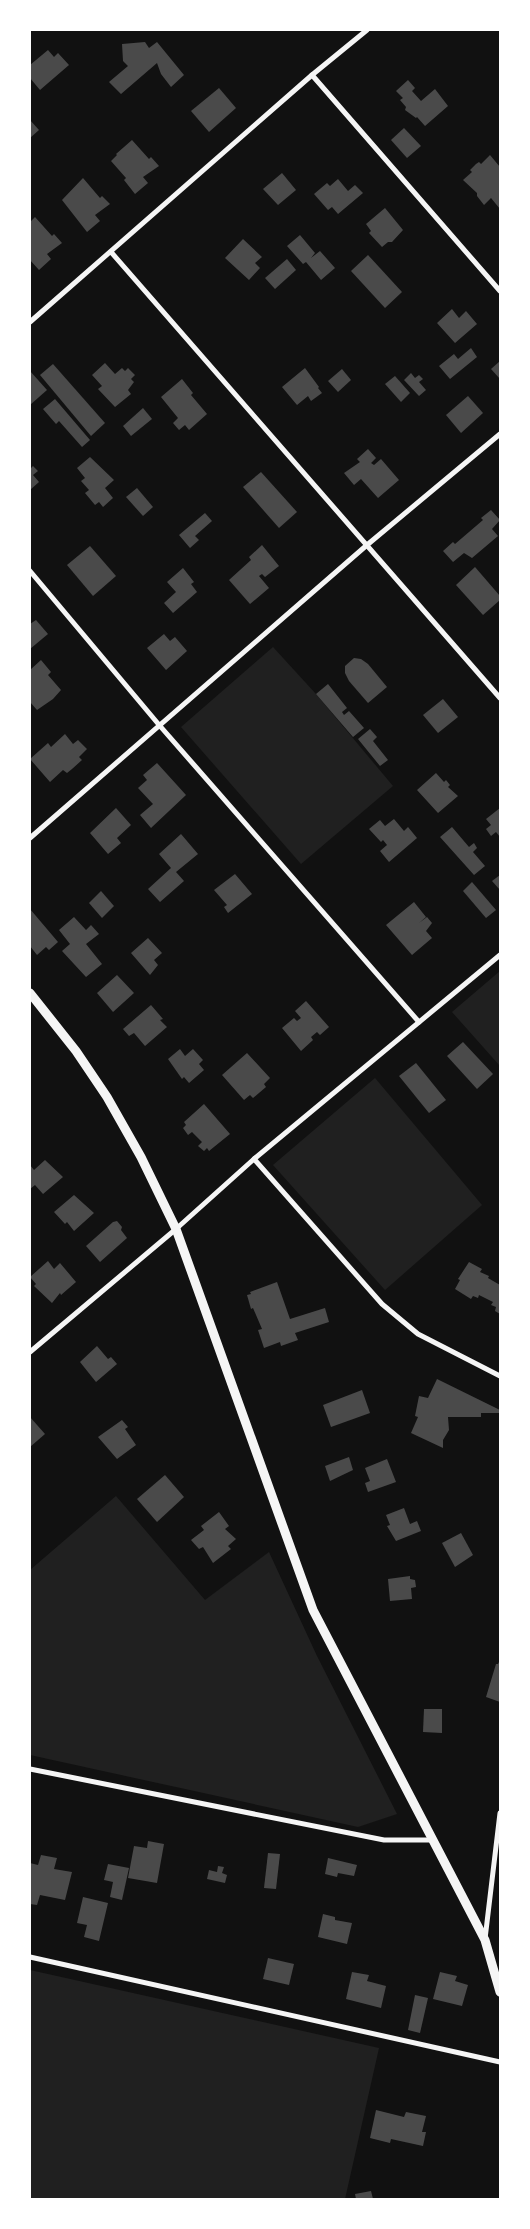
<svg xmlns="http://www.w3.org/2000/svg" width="530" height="2229" viewBox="0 0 530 2229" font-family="Roboto,sans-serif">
<rect width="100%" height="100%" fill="#111"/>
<g fill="#202020">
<path d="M273 647 316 694 393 786 301 864 181 727Z"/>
<path d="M500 971V1066L452 1012Z"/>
<path d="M375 1078 482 1205 385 1290 273 1165Z"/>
<path d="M116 1496 205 1600 269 1552 317 1656 397 1814 358 1827 30 1755V1570Z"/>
<path d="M30 1970 379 2048 345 2199H30Z"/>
</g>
<g fill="#4a4a4a">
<path d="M145 42 149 48 157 42 184 75 171 87 161 74 157 63 121 94 109 82 128 66 123 61 122 44Z"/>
<path d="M48 50 54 57 58 53 69 65 40 90 30 78V65Z"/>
<path d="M408 80 415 88 412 91 421 101 435 89 448 106 425 126 417 117 416 118 405 110 406 107 400 100 403 98 396 91Z"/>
<path d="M219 88 236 108 209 132 191 111Z"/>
<path d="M30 120 39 130 30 138Z"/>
<path d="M404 128 421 146 407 158 391 140Z"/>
<path d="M132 140 149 159 151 157 159 166 143 177 148 183 135 194 124 180 126 178 111 161 117 155 116 154Z"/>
<path d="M490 155 500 167V209L491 198 484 205 477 196V193L463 180 472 172 470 170 476 164 479 162 481 164Z"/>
<path d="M282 173 296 190 278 205 263 189Z"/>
<path d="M83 178 100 198 102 196 110 204 95 215 100 221 87 232 62 200Z"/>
<path d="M338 179 348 191 355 185 363 193 338 214 332 207 328 210 314 194 327 183 330 186Z"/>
<path d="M385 208 403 230 392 242H388L382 247 369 233 371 231 366 224Z"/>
<path d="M35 217 52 236 54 234 62 243 47 254 51 259 39 270 30 260V222Z"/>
<path d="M300 235 315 253 311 258 320 251 335 268 321 280 306 262 303 264 287 246Z"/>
<path d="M243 239 262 257 255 263 260 268 249 280 225 258Z"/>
<path d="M368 255 402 292 385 308 351 271Z"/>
<path d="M287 259 296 270 275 289 265 278Z"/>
<path d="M452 309 459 318 466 311 477 324 455 343 437 323Z"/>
<path d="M471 348 477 357 450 379 439 366 454 354 458 359Z"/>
<path d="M500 361V379L491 369Z"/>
<path d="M105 363 115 374 122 368 125 371 128 368 135 375 131 379 134 382 128 390 131 394 115 407 98 389 102 386 92 375Z"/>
<path d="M53 364 105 423 91 436 40 375Z"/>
<path d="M305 368 319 387 318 388 322 393 311 401 308 396 297 405 282 387Z"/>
<path d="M342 369 351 380 338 392 328 381Z"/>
<path d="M30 371 47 390 30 405Z"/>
<path d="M411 373 415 378 419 375 423 379 419 382 426 390 419 396 404 380Z"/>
<path d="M395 376 410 393 401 402 385 384Z"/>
<path d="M182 379 193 393 191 395 207 414 189 430 185 425 179 430 173 423 178 418 161 397Z"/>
<path d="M468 396 483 413 461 433 446 415Z"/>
<path d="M55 399 90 440 82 447 59 421 56 424 43 409Z"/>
<path d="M143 408 152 419 131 436 123 426Z"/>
<path d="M368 449 376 458 371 463 374 465 381 459 399 480 378 498 361 479 354 485 344 473 360 462 357 459Z"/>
<path d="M90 457 114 480 105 488 113 498 103 507 99 502 95 505 85 493 89 490 81 481 85 478 77 468Z"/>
<path d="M33 466 38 471 33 475 39 482 30 490V469Z"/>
<path d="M261 472 297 512 279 528 243 487Z"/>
<path d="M137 488 153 507 143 516 126 497Z"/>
<path d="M491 510 500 520 492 529 498 536 472 558 464 553 453 562 443 551 453 542 455 544 483 520 481 518Z"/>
<path d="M205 513 212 521 195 536 199 540 190 548 179 535Z"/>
<path d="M262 545 279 566 265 577 262 574 259 576 269 588 250 604 229 580 251 560 249 557Z"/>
<path d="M90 546 116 576 93 596 67 565Z"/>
<path d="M475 567 500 596V600L483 615 456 585Z"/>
<path d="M183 568 194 582 191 584 197 592 173 613 164 603 176 592 167 582Z"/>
<path d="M36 620 48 634 30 649V624Z"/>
<path d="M164 634 170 641 175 637 187 651 166 670 147 648Z"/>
<path d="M354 658 361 659 368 664 387 687 368 703 349 681 345 673V666Z"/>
<path d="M41 660 51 672 48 675 61 690 53 699 37 710 30 702V670Z"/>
<path d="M328 684 347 708 342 712 344 715 349 711 364 728 353 737 316 694Z"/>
<path d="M443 699 458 717 438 733 423 715Z"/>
<path d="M370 729 377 737 373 741 388 760 380 766 358 739Z"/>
<path d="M65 734 73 744 78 740 87 749 79 757 82 760 72 769 67 773 63 770 50 782 30 759 48 743 51 747Z"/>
<path d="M157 763 186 795 151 828 140 815 153 804 138 788 147 780 143 775Z"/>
<path d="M436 773 444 782 446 780 450 785 448 787 458 796 438 813 417 790Z"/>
<path d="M116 808 131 825 117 838 121 843 108 854 90 833Z"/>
<path d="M500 808V837L496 832 491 836 486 829 491 825 486 819Z"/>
<path d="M394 819 404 831 408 827 417 838 389 862 380 851 387 845 383 840 381 842 369 829 380 820 385 826Z"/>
<path d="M452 827 469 847 474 843 477 848 473 852 485 866 474 875 440 837Z"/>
<path d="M181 834 198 854 176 872 184 881 160 902 148 889 171 868 159 854Z"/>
<path d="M235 874 252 894 228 913 224 907 227 905 214 890Z"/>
<path d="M500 875V890L492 881Z"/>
<path d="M472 882 496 910 486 918 463 891Z"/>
<path d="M101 891 114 906 102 918 89 903Z"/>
<path d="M414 902 426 917 419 923 427 917 432 923 426 931 432 938 412 955 386 925Z"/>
<path d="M30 909 58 942 49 950 46 947 37 955 30 946Z"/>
<path d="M74 917 86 930 91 925 99 934 86 944 102 964 86 977 62 951 70 944 59 930Z"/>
<path d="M148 938 162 953 154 960 158 965 150 975 131 953Z"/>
<path d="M117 975 134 993 113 1012 97 993Z"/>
<path d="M306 1001 329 1027 320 1035 317 1032 311 1037 313 1040 301 1051 282 1028 294 1018 297 1021 301 1018 295 1011Z"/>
<path d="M151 1005 163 1019 160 1020 167 1027 145 1046 134 1033 129 1036 123 1029Z"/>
<path d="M463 1042 493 1074 477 1089 447 1056Z"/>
<path d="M180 1049 185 1056 193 1049 203 1060 199 1064 204 1070 189 1083 184 1077 182 1079 168 1059Z"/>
<path d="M247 1053 270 1078 264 1084 266 1087 253 1098 250 1095 244 1100 222 1075Z"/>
<path d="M416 1063 446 1100 429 1113 399 1076Z"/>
<path d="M204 1104 230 1134 209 1151 207 1148 204 1151 198 1146 202 1142 192 1132 188 1135 183 1128 186 1125 184 1122Z"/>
<path d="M45 1160 63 1177 43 1194 35 1185 30 1189V1165L34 1170Z"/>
<path d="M74 1195 94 1213 74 1231 67 1222 65 1224 54 1212Z"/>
<path d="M117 1221 122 1227 121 1230 127 1238 100 1262 86 1246 113 1222Z"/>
<path d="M48 1261 54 1269 60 1263 76 1282 61 1295 60 1293 52 1303 34 1286 36 1284 30 1277Z"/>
<path d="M469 1262 482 1269 480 1272 489 1276 488 1278 500 1285V1314L495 1311 496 1307 491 1305 493 1302 479 1295 478 1298 473 1296 471 1299 455 1289 460 1280 458 1279Z"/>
<path d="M277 1282 290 1319 325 1308 329 1322 295 1333 298 1340 281 1346 280 1342 264 1348 258 1330 262 1329 253 1308 251 1309 247 1295 251 1294 250 1292Z"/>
<path d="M97 1346 108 1359 111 1357 117 1364 96 1382 80 1362Z"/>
<path d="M437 1379 500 1410V1413H481V1417H448L449 1430 443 1440V1448L411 1433 418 1417 415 1416 419 1396 428 1398Z"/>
<path d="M362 1390 370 1413 331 1427 323 1405Z"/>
<path d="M30 1417 45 1434 30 1447Z"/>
<path d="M122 1420 128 1427 125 1429 136 1445 117 1459 98 1437Z"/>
<path d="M349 1457 353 1470 330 1481 325 1466Z"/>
<path d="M387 1459 396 1482 368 1492 365 1483 370 1481 365 1468Z"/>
<path d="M165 1475 184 1497 157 1522 137 1499Z"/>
<path d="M404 1508 410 1524 417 1521 421 1531 396 1541 387 1526 390 1525 386 1515Z"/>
<path d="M219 1512 229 1526 225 1529 236 1539 228 1546 231 1549 213 1563 203 1547 199 1549 191 1540 204 1530 201 1526Z"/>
<path d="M461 1533 473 1555 455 1567 442 1543Z"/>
<path d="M410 1576V1579L415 1580 416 1587 411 1588 412 1599 390 1601 388 1579Z"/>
<path d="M500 1660V1702L486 1697 496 1664H498Z"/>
<path d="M424 1709H442V1733L423 1732Z"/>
<path d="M148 1841 164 1844 157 1883 128 1878 134 1846 147 1848Z"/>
<path d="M268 1853 280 1854 276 1889 264 1888Z"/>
<path d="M41 1855 57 1858 54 1869 72 1872 65 1900 40 1895 37 1905 30 1904V1863L38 1865Z"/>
<path d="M328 1858 357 1865 354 1876 338 1873 337 1877 325 1874Z"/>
<path d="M108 1864 129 1868 122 1900 110 1897 113 1882 104 1880Z"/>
<path d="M218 1866 224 1867 222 1873 227 1875 225 1883 207 1879 209 1870 217 1872Z"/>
<path d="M83 1897 108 1903 99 1941 84 1937 87 1925 77 1923Z"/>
<path d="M323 1914 335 1917V1920L352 1923 347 1944 318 1937Z"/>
<path d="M268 1958 294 1964 289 1985 263 1979Z"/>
<path d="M352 1972 369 1975 367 1981 386 1986 381 2008 346 1999Z"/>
<path d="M440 1972 457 1976 455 1981 468 1985 462 2006 433 1999Z"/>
<path d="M415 1995 428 1998 420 2033 408 2030Z"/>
<path d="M376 2110 404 2117 406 2112 426 2116 422 2132H426L423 2146 391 2139 390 2143 370 2138Z"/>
<path d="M371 2191 373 2199H356L355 2194Z"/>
</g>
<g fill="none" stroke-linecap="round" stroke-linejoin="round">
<g stroke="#f5f5f5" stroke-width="5">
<path d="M312 75 500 291"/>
<path d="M111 252 500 698"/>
<path d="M30 322 312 75 367 30"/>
<path d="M30 571 160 726 419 1022"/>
<path d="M30 838 367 545 500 434"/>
<path d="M254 1159 382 1304 418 1334 500 1376"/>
<path d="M30 1352 176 1229 254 1159 500 955"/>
<path d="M30 1769 384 1840H434"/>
<path d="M485 1939 500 1813"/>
<path d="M30 1957 500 2062"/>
</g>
<path stroke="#f5f5f5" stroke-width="9" d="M30 993 76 1051 107 1097 141 1157 176 1229 313 1610 485 1940 500 1992"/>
</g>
<rect width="530" height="2229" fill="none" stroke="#ffffff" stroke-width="62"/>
</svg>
